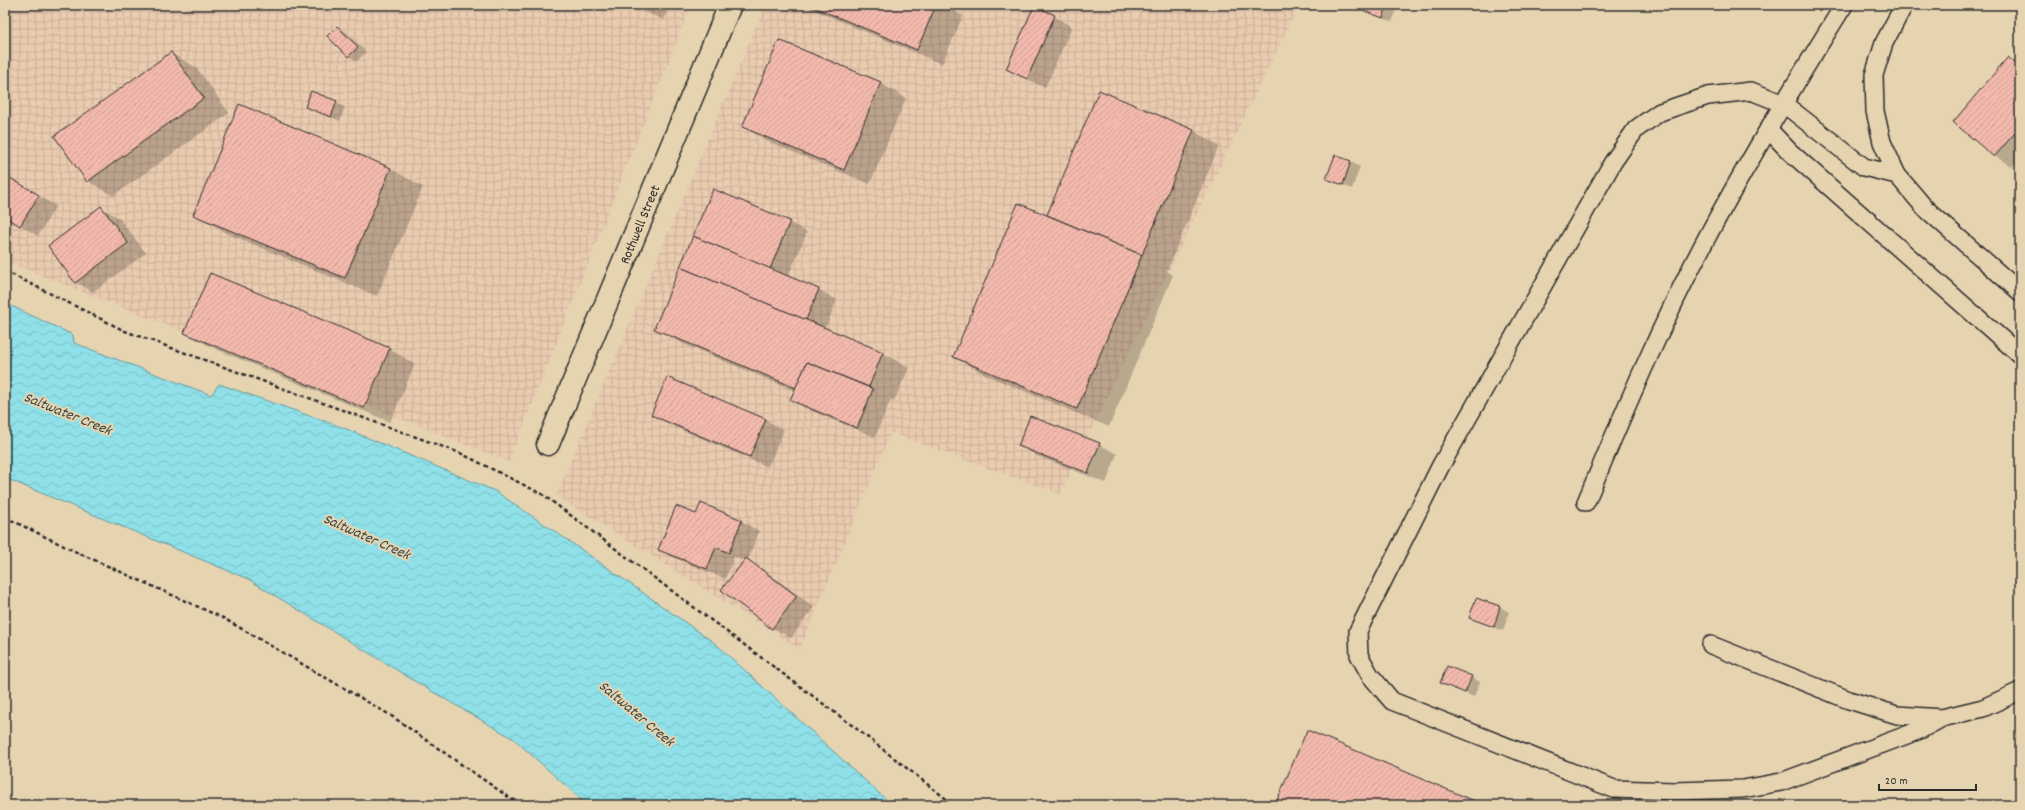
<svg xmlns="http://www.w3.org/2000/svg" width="2025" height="810" viewBox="0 0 2025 810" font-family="Dekko,sans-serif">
<defs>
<pattern id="industrial-grid" width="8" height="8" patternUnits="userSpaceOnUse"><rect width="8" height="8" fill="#eaccb0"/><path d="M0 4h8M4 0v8" fill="none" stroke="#c9af98"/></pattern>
<pattern id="water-waves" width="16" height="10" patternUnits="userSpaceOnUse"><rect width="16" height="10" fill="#8fe0e8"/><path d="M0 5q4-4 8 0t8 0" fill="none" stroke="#7cc0c7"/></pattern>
<pattern id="building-hatch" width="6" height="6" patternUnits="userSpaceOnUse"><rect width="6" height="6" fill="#f3b9ad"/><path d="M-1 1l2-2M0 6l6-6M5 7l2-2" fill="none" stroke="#d09f95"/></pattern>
</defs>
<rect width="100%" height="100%" fill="#e6d4b1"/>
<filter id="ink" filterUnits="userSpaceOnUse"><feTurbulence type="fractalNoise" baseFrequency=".025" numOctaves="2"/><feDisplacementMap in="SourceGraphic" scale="8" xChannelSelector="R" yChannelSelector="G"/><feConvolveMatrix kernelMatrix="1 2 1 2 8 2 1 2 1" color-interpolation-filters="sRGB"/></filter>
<g filter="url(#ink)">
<g fill="url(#industrial-grid)">
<path d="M5 5H691L509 462 5 261Z"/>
<path d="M765 5H1299L1060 494 891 433 800 649 556 496Z"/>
</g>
<path fill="url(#water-waves)" stroke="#67989c" d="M5 303 73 335 74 343 211 395 219 384 344 428 495 491 582 550 716 644 892 805H587L514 739 426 688 248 579 5 478Z"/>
<g fill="#0003">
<path d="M629 5H670L664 20Z"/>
<path d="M802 5H944L963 16 942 64Z"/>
<path d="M1367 5H1392L1397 8 1392 22 1365 11Z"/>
<path d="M1054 16 1072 27 1045 88 1007 69Z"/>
<path d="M338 27 346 32 366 52 357 61 348 56Z"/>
<path d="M171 53 197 68 229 113 113 196 88 181Z"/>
<path d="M2008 58 2020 65V158L2012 167 1995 156 1954 122Z"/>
<path d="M880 83 906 98 870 184 769 142 744 127Z"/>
<path d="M311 93 345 107 340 121 306 106Z"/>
<path d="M1194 131 1219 146 1167 271 1173 275 1109 427 986 375 954 357 1052 219 1048 215Z"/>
<path d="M1351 162 1360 167 1352 189 1328 179Z"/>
<path d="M391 169 423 187 377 296 226 233 194 214Z"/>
<path d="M5 176 56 206 38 236 5 216Z"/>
<path d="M101 208 119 218 146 253 93 292 76 282Z"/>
<path d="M789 222 807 232 788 277 819 290 837 300 825 329 883 353 909 368 894 401 891 399 875 437 809 410 791 400 795 391 681 343 655 328Z"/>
<path d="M186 332 389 349 415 364 390 422 211 347Z"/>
<path d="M667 379 766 420 784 430 768 467 670 425 652 415Z"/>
<path d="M1099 444 1117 454 1106 483 1037 456 1020 446Z"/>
<path d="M697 515 741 521 759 531 748 560 764 570 814 607 791 638 773 628 722 590 745 561 734 557 725 579 677 559 659 549Z"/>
<path d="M1477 600 1500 607 1509 612 1503 631 1470 618Z"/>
<path d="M1471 677 1480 682 1474 697 1441 683Z"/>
</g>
<g fill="url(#building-hatch)" stroke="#2b2b2b">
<path d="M808 5H936L917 50Z"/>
<path d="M1366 5H1387L1383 18 1364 11Z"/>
<path d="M1034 6 1055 15 1027 79 1006 69Z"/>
<path d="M337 26 358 47 348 57 327 36Z"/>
<path d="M779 40 881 82 844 170 742 127Z"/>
<path d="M171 52 204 98 87 182 54 136Z"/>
<path d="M2008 57 2020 67V127L1994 157 1953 122Z"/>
<path d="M1099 90 1194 130 1142 255 1047 215Z"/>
<path d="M311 91 337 101 331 117 305 107Z"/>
<path d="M239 104 391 168 345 278 193 215Z"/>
<path d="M1335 155 1351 161 1343 185 1326 179Z"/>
<path d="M5 175 39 195 20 226 5 217Z"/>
<path d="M713 189 790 221 770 269 693 236Z"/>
<path d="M1018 203 1142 255 1077 409 953 357Z"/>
<path d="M101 206 128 243 75 283 48 246Z"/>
<path d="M693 236 819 289 806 320 680 267Z"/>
<path d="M680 267 883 352 869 387 807 362 796 388 654 329Z"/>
<path d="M210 273 390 348 364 408 184 333Z"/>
<path d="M807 362 873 389 857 428 790 400Z"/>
<path d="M667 377 766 419 750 457 651 415Z"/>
<path d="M1030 416 1100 443 1088 473 1018 446Z"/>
<path d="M701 503 742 520 729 553 716 547 707 569 658 550 676 506 696 514Z"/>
<path d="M746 558 797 596 772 629 721 590Z"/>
<path d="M1476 598 1500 606 1494 627 1469 618Z"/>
<path d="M1447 666 1472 676 1465 693 1440 683Z"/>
<path d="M1307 730 1484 805H1275Z"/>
</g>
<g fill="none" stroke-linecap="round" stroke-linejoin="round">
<g stroke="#2b2b2b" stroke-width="20">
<g id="lane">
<path d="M1904 5 1884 43 1874 75 1875 111 1882 142 1897 175 1925 208 2020 292"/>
<path d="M1769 130 1789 151 2020 355"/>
<path d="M1897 175 1864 167 1784 104 1751 91 1708 96 1660 112 1636 129 1613 162 1440 467 1358 631 1359 655 1370 675 1392 701 1614 789 1674 791 1743 789 1781 782 1920 730 1942 718"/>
<path d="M1586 502C1625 409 1665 315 1713 226 1754 151 1799 77 1844 5"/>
<path d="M1711 645 1849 700 1897 715 1942 718 1983 708 2020 691"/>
</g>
</g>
<g stroke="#2b2b2b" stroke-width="25">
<g id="street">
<path id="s1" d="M548 444 730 5"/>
</g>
</g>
<g stroke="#2b2b2b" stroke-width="2.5" stroke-dasharray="4 3" stroke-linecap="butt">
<path d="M5 271 125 331 460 453 542 494 853 726 954 805"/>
<path d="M5 517 70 549 223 618 390 715 520 805"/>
</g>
<use href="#lane" stroke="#e6d4b1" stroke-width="17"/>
<use href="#street" stroke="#e6d4b1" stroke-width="22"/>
</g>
</g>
<g text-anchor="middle" stroke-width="4" stroke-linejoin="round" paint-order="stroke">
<g font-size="14" fill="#2b2b2b" stroke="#e6d4b1">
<text dy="5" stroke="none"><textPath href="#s1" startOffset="238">Rothwell Street</textPath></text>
</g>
<g font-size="15" font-style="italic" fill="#3a4647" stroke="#e6d4b1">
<text transform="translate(68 413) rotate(22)" y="5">Saltwater Creek</text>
<text transform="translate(367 536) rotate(24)" y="5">Saltwater Creek</text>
<text transform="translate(637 713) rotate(40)" y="5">Saltwater Creek</text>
</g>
</g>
<rect width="2025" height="810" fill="none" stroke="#e6d4b1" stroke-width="20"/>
<rect x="10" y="10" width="2005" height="790" fill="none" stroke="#2b2b2b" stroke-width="1.5" filter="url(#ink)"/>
<path d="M1879 784v6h97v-6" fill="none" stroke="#2b2b2b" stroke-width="2"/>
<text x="1885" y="784" font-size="12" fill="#2b2b2b" stroke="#e6d4b1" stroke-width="3" paint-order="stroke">20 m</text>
</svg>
